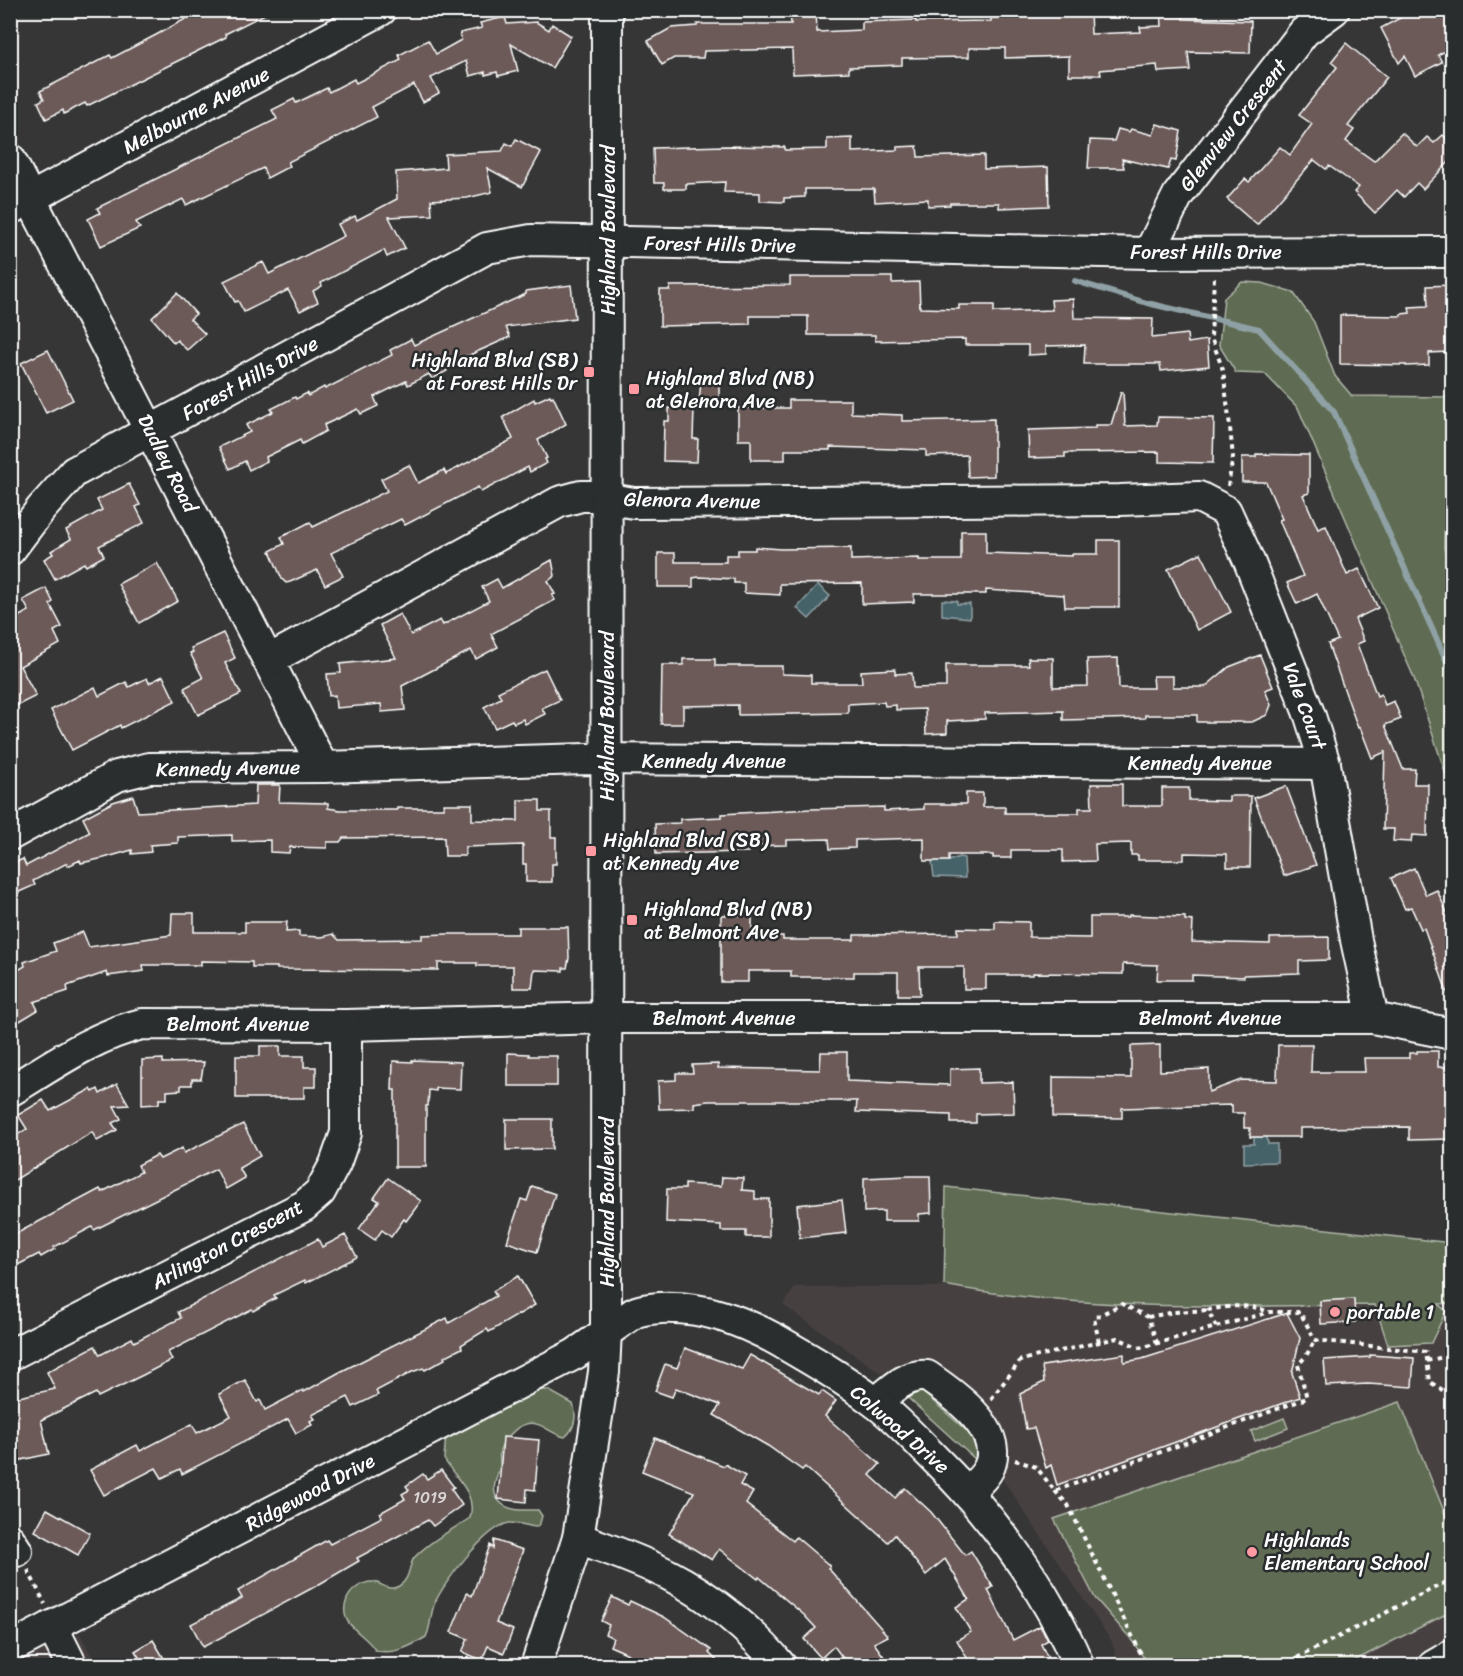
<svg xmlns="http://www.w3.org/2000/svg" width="1463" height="1676" viewBox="0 0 1463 1676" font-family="Sriracha,sans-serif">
<rect width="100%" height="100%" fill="#373636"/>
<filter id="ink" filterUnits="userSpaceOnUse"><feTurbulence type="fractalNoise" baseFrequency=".0167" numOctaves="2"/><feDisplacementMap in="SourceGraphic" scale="12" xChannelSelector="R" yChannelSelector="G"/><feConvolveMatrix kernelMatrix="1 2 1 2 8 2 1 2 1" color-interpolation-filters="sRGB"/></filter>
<g filter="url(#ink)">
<g fill="#474140">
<path d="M1452 1265V1647L1416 1665H1119L1112 1642 975 1438 783 1305 795 1287H1030Z"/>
<path d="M80 1634 97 1665 15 1666 34 1655Z"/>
</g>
<g fill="#5f6c53" stroke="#afb6a9" stroke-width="1.5">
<path d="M1242 282 1262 283 1293 292 1314 322 1335 376 1352 396 1452 397 1446 484 1444 548 1452 578V793L1414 678 1298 408 1265 374 1236 373 1219 345 1224 298Z"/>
<path d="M946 1187 1452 1243V1303L1438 1304 1446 1311 1431 1343 1388 1345 1375 1305C1231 1306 1086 1312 944 1285Z"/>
<path d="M918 1388 975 1438 977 1461 908 1398Z"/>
<path d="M533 1390H548L573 1404C577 1416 575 1429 565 1437 552 1435 540 1420 526 1424 516 1426 503 1441 500 1450 499 1455 500 1460 500 1465 498 1477 489 1489 499 1501 508 1512 525 1510 538 1510L542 1516 540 1523 536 1527C528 1526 517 1522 509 1523 486 1527 442 1584 434 1605 430 1616 431 1627 426 1637 411 1646 393 1656 375 1650 368 1638 354 1632 347 1620 344 1614 344 1608 346 1602 349 1591 362 1581 374 1582 383 1584 389 1592 399 1586 410 1580 408 1567 414 1558 428 1542 452 1530 470 1518 477 1492 455 1479 444 1459L446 1434Z"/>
<path d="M1400 1402 1452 1531V1611L1346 1665H1149L1130 1638 1095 1598 1054 1519Z"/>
<path d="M1284 1418 1288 1428 1255 1441 1251 1431Z"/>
</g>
<g fill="#456269" stroke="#8fa1a5" stroke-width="1.5">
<path d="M818 585 830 596 809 619 797 608Z"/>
<path d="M942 600 957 601V604H970V618L942 615Z"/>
<path d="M959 857 964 858 965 878 934 877 932 861H949Z"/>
<path d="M1254 1137H1267L1268 1144H1277V1162L1244 1163V1144H1254Z"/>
</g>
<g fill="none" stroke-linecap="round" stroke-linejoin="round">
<path stroke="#8fa1a5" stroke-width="6" d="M1075 281 1147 303 1259 329 1334 412 1452 673"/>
</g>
<g fill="#6c5a58" stroke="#fff" stroke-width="1.5">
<path d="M188 10H273L225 34 226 37 87 106 85 103 64 114 63 110 46 119 38 102 44 99 40 91 110 55 112 58 156 35 191 16Z"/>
<path d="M790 10H816L817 32 862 30V22L916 20V22L991 21V18L1064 15V13L1090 12 1091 34 1141 32 1140 27 1162 26 1161 10H1182L1183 19 1251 21 1250 53 1188 52 1190 70 1158 72 1157 65 1100 70 1101 75H1069V56L1005 58V48H969V57L902 58V65L849 67V72L793 74 792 49 704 51 703 58H674L662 65 648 41 671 28 697 26V24H791Z"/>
<path d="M1415 10H1452V47L1438 55 1442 62 1415 76 1405 56 1399 63 1381 28Z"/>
<path d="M505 17 507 24 536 22 549 30 552 24 571 36 552 68 511 44 518 71 498 76 497 72 485 75V72L470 76 466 61 431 78 439 93 423 102 414 85 372 107 377 117 288 162 290 166 267 178 263 168 186 205 183 199 136 222 140 228 101 246 88 219 100 213 97 208 277 119 272 110 294 99 296 103 327 88 329 92 354 79 356 83 401 60 399 55 428 40 436 54 461 40 460 33 482 28 480 23Z"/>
<path d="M1346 43 1387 77 1348 126 1354 130 1346 141 1374 161 1402 133 1417 147 1427 137 1434 143 1443 135 1452 144V159L1423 189 1417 183 1404 197 1397 190 1375 213 1354 192 1359 187 1329 166 1326 169 1314 160 1257 225 1227 199 1245 179 1249 182 1280 147 1290 155 1312 124 1299 115 1337 67 1331 62Z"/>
<path d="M1157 124 1181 131 1176 161 1171 160 1168 169 1122 159 1124 168H1088L1090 140 1114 141 1118 129 1129 132 1131 129 1153 135Z"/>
<path d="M852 138V152L897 150V147L917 146 918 157 984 155V169L1048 167 1049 206 999 208V203H950V205L928 206V199L875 202 874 189H805V197L784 198V202L760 201V193L724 192 725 182 686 184V189H664V183H654L653 148 725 146 785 147V150L827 149V139Z"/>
<path d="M516 139 541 152 522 187 487 168 492 192 467 198 431 200 432 215 389 217 405 248 387 257 384 250 321 283 322 286 313 291 318 302 300 311 288 290 244 312 238 301 235 302 224 281 263 262 269 274 344 236 338 224 355 216 357 220 397 199 396 172 446 168 445 154 502 151 506 143 512 146Z"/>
<path d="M790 277H892V283L919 282 920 308 959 309V305H994V312L1052 310 1051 300 1073 299 1074 318 1153 319 1152 338 1187 334 1188 343 1207 340 1209 366 1161 371 1160 364H1084L1085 345 1046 346V354L1028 355V345H965V339L875 341V335H808V316H750V324L660 326V290H670V286L790 285Z"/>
<path d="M571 285 575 318 506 327 510 337 445 366 447 371 432 379 429 374 408 385 406 381 374 397 378 406 361 414 358 409 324 425 326 431 302 444 300 440 266 457 267 461 249 470 245 461 230 469 219 447 250 432 246 425 273 412 271 409 295 397 296 399 307 393 308 396 324 387 325 389 392 355 390 350 411 339 414 345 526 294V291Z"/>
<path d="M1452 285V314L1446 315 1448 352 1429 353V365L1406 366V365L1340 364V315L1401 316V314L1410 313 1409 307 1428 306 1427 286Z"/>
<path d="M177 293 196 314 190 319 205 334 187 350 177 340 174 343 152 318Z"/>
<path d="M48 350 73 400 46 413 21 363Z"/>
<path d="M719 380V401L699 402 701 381Z"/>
<path d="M1121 392H1123L1125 426 1157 425 1158 417 1214 418 1213 463 1159 462V452L1065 453V457L1029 458 1028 430 1095 428V425H1111Z"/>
<path d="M550 395 551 397 553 396 566 424 538 440 547 458 545 459 547 463 530 472 528 467 481 492 478 487 405 525 401 519 331 553 343 576 325 585 317 570 290 582 286 583 282 579 270 551 284 544 281 537 310 522 313 527 387 491 381 479 409 465 418 483 444 470 446 474 513 439 503 417 534 399 535 402Z"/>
<path d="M789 400H851V413L902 415V421L994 419V476L968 477 967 455 926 456V450L830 447V450H785V460H751V440H738V408H789Z"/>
<path d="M669 408 694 409 693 439H698L697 462 663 461 664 421H669Z"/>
<path d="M1256 454 1309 455V493L1303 495 1318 529 1326 526 1347 575 1359 569 1378 608 1355 619 1364 641 1357 644 1377 696 1381 694 1385 705 1394 701 1401 719 1385 725 1403 769H1415L1414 784H1428L1427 836 1412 835 1411 842 1393 841 1394 829H1383L1385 752 1372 758 1360 727 1358 728 1328 644 1338 640 1317 594 1297 604 1287 583 1303 576 1279 520 1282 519 1266 482H1242V457H1256Z"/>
<path d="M129 484 140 505 136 507 144 523 99 546 104 556 86 566 84 563 55 579 44 559 53 554 51 551 71 539 66 530 102 510 97 500Z"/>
<path d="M961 531H986V553L1072 556V554H1098V540H1119V607H1065L1064 595 986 590V594H914V602L862 604V583L780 584V595L744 593V583H734V579L699 577 693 578V587H658V553H675V562H726V555H738V550H755V547L781 549 851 548V560L919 558V560H961Z"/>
<path d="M1201 553 1231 612 1197 630 1168 569Z"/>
<path d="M552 560 555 576 548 581 555 594 552 595 555 600 491 634 498 647 476 659 471 650 402 686 405 710 382 712 381 704 336 708 335 695 329 696 327 674 341 673 340 664 396 658 380 625 400 614 411 635 440 620 443 625 489 601 482 587 497 579 502 588Z"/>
<path d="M157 563 178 601 139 623 118 584Z"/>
<path d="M46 588 53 602 50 604 62 627 54 631 60 644 20 666 36 696 10 709V621L29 611 23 600Z"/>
<path d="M223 633 235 658 225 663 241 694 198 715 184 688 203 678 190 653 193 652 191 648Z"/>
<path d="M1260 655 1273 687 1265 690 1271 705 1267 715 1252 722H1197V715H1145V718L1063 720V711L985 713V719L947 721V733L926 734 925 709 896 710V705L885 706 884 702 848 704V713L738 715V705L683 706V724H661L662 665H683V659H715V666H782V674L811 675V683H862L861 671 895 669V674L912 673 913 688 946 687V665H1029L1028 658H1053V687L1088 686 1087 659 1118 658 1119 688H1154L1153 676H1173V687H1205L1229 667Z"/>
<path d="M545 669 560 700 542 708 545 714 525 724 523 719 514 723 512 720 495 728 484 707 501 698 498 692Z"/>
<path d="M163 676 175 701 121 728 120 725 72 750 51 710 95 687 99 696 126 682 129 687 147 678 149 683Z"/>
<path d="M1091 784H1122V806H1162V788H1189V800L1229 801V796H1251L1250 867H1227V854L1184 853V860H1138V855H1131V843L1095 844 1096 861 1063 862V850H1011V858H993V855H949V861H924V838L855 840V848L830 849 829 839 787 840V845L748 846V852L656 854 655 824 680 823V819L722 817V814L811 809 884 807V811L924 809V804H966V793H983V807H1005V813H1079V808H1092Z"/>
<path d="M256 785H280L279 802 328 803V808L340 810H397V808H444V804H472V820L518 821V800H540V811H551V837H556V864H552V882H526V864H523V845L465 847V856H445L444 837 343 838 340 842H327V848L290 847 289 853 270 852V840L232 841V835L178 837V843L150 845 151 852 132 854V850L104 858 81 863 80 860 68 866 67 863 33 881 35 885 10 896V865L23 859 26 866 90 832 83 818 113 802 133 796 138 812 255 805Z"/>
<path d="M1286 786 1316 865 1284 876 1254 798Z"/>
<path d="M1414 868 1426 895 1437 890 1452 924V999L1450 1000 1424 928 1421 929 1411 907 1405 909 1391 878Z"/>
<path d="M172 913H194V932H245V922H287L286 932 299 931V936L322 937 333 934 339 940 422 939V935L446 934H518V927H568L569 958 567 968H563V971L534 970 532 988H513V966H477V963H438V970L277 969V967H252V962L201 961V965H143L144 971 108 976 107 972 67 986 68 991 34 1002 38 1010 18 1022 16 1020 10 1024V975L25 966 24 962 56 951 53 943 83 932 89 947 171 935Z"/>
<path d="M721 915H752V936H783V940H854V935L958 934V928L995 929V921L1029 922V937L1090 938V917H1129V915L1185 917V920L1193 921 1192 942 1270 944V938L1329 937V960L1299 961V973L1244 975V977L1192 975V980H1157L1158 965 1123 964V974L1033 973V975H986V989H964V967H919L920 995H898V972H854V977H791V971H748V982H721Z"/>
<path d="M1160 1045V1071L1209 1069V1092L1241 1080 1277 1081 1278 1045H1312L1311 1072H1365L1364 1058H1409V1053H1417V1051H1438V1067H1452V1139L1409 1140V1127L1300 1128V1137H1250V1128H1244V1113H1232V1105L1122 1108V1118L1053 1117V1077L1131 1078V1046Z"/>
<path d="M260 1046H280V1056H304V1067H316V1087H304V1098H236V1056H260Z"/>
<path d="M821 1052H847V1081L950 1085V1069L979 1068V1083L1013 1082 1014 1113 976 1114V1123H951V1115L856 1112 857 1101H708L694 1103V1108L659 1109 658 1081 676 1080V1073H693L692 1065 718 1064V1068L820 1070Z"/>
<path d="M508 1053 529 1054V1056H557V1086H508Z"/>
<path d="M163 1059V1063L204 1062 201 1079H192V1085H181V1090L167 1091V1099H159V1103L157 1104 142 1105V1060Z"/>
<path d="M412 1060 461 1062 460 1089 436 1088V1091L429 1090 428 1106H426V1167H395V1090H392L393 1061 412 1062Z"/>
<path d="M117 1084 129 1105 114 1106 121 1119 112 1123 117 1130 97 1141 92 1132 10 1183V1139L27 1129 18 1115 43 1100 50 1111 91 1089 93 1092 98 1089 100 1094Z"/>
<path d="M506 1119H552V1149L506 1150Z"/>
<path d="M243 1124 260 1156 239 1168 245 1178 226 1189 216 1169 94 1230 92 1227 54 1247 55 1249 41 1257 39 1254 10 1269V1237L100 1189 102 1192 141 1172 138 1165 157 1155 160 1159 182 1148 184 1153Z"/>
<path d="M909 1176H930L931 1213 919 1214V1221H884V1211L864 1212V1178Z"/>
<path d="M722 1177 743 1178 742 1190 755 1191V1199H769V1237H746V1231H721V1225L666 1222 667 1189H685V1184L721 1186Z"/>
<path d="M388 1178 421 1201 406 1221 404 1219 391 1237 382 1230 375 1240 359 1229 379 1201 374 1198Z"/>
<path d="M532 1186 555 1194 537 1252 507 1242 521 1199 527 1201Z"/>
<path d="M842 1200 846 1233 800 1238 797 1205Z"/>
<path d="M345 1235 357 1257 306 1283 305 1280 274 1295 276 1298 253 1311 252 1309 168 1352 172 1360 143 1375 98 1397 96 1393 41 1420 49 1454 16 1461 13 1451 10 1452V1399L55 1389 47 1372 95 1346 100 1355 132 1338 134 1342 181 1318 178 1312 318 1239 322 1247Z"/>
<path d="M518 1276 535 1305 489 1332 487 1329 461 1345 462 1348 444 1357 445 1359 425 1370 423 1368 412 1372 376 1391 378 1395 353 1407 348 1397 312 1415 315 1419 310 1421 312 1425 296 1433 288 1419 182 1474 180 1469 162 1478 156 1468 104 1495 90 1470 137 1445 140 1451 192 1424 197 1433 231 1416 219 1394 245 1380 257 1402 260 1400 265 1410 303 1390 304 1392 338 1373 447 1318 449 1323 496 1296 493 1291Z"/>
<path d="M1354 1299 1355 1322 1321 1324 1320 1301Z"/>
<path d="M1287 1313 1300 1338 1292 1373 1300 1397 1057 1485 1051 1465 1046 1468 1034 1428 1026 1429 1020 1394 1044 1382 1042 1366 1124 1354V1362L1142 1359Z"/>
<path d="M685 1348 742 1369 750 1355 819 1395 822 1391 836 1401 825 1416 880 1464 870 1475 895 1498 905 1488 931 1512 965 1555 971 1551 993 1587 988 1590 1013 1640 1040 1626 1048 1640 1041 1644 1051 1665H971L957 1640 971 1632 956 1607 969 1599 945 1559 926 1575 895 1535 888 1542 805 1467 802 1470 768 1446 714 1415 720 1405 676 1388 672 1397 655 1391 665 1364 677 1368Z"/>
<path d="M1370 1355 1414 1358 1412 1387 1368 1384 1326 1386 1324 1360 1370 1357Z"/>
<path d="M503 1437 539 1440 535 1490 527 1489 526 1502 498 1499Z"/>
<path d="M655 1438 724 1466 725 1464 745 1476 740 1485 753 1492 746 1504 793 1541 796 1537 830 1566 828 1568 888 1636 874 1643 890 1665H848L834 1646 821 1658 804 1639 816 1628 804 1615 759 1577 758 1579 719 1549 712 1560 669 1534 694 1492 642 1471Z"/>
<path d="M441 1470 454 1487 451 1489 462 1505 433 1526 428 1520 357 1558 359 1561 316 1586 203 1647 191 1624 242 1598 238 1591 327 1540 330 1544 382 1517 380 1513 405 1499 402 1494 409 1490 406 1486 423 1474 427 1479Z"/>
<path d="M47 1509 90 1533 78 1555 35 1531Z"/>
<path d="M494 1540 523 1550 496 1623 513 1630 504 1653 488 1646 482 1660 462 1652 468 1639 451 1632 467 1593 472 1596 490 1545 493 1549Z"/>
<path d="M612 1597 628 1605 630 1601 664 1617 711 1650 709 1653 721 1665H643L626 1653 610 1646 613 1638 605 1634 609 1625 601 1621Z"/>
<path d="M153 1640 168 1665H144L135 1651Z"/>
</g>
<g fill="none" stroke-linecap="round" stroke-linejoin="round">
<g stroke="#fff" stroke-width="34">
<g id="minor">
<path d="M10 159 323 767"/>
<path d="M10 209 381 10"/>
<path d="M1149 253 1178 195 1304 32 1334 10"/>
<path d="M10 550 41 509 74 472 487 248 531 240 1149 253 1452 252"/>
<path d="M269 660 559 502 581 496H591L634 503 1120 500 1199 497 1226 511 1249 561 1310 716 1325 764 1356 940 1373 1018"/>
<path d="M10 835 117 776 149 768 323 767 586 759 1325 764"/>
<path d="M10 1091C53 1065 93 1036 142 1024L346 1025 607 1018H1373L1452 1034"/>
<path d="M10 1355 304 1206 320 1192 335 1164 346 1133V1025"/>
<path d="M876 1403C891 1390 906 1374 927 1376 952 1393 1000 1426 991 1462 988 1475 977 1483 968 1492"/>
<path d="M578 1538C608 1549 640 1560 669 1575 710 1596 751 1630 781 1666"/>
<path d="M10 1540 17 1551"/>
<path d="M52 1626 72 1666"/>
<path d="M10 1648 575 1354 634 1313C642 1309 651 1309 660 1308 703 1306 740 1320 777 1340 810 1359 843 1378 873 1401 894 1416 912 1436 930 1454 992 1515 1044 1585 1079 1666"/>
<path d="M536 1666 578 1538 604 1372 606 1330 607 10"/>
<path d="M1433 1666 1452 1655"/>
</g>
</g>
<g stroke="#fff" stroke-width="4" stroke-dasharray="4.5 4.5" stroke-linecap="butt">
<path d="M1214 278 1211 337 1223 370 1229 418 1233 457 1228 486"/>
<path d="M1148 1317 1174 1312 1208 1310"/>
<path d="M1216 1327 1208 1310C1230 1306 1248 1303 1269 1312"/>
<path d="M1099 1342 1094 1318 1122 1304 1148 1317 1157 1343"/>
<path d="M1427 1361 1443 1357 1452 1345"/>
<path d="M991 1399 1021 1360 1117 1338 1140 1348 1270 1312H1300L1315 1340 1426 1352 1430 1382 1444 1391H1452"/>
<path d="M1015 1460 1036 1467 1055 1491 1307 1398 1298 1365 1306 1356 1315 1340"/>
<path d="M1055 1491 1068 1505 1147 1666"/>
<path d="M28 1570 45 1604"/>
<path d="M1281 1666 1448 1581 1452 1590"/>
</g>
<use href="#minor" stroke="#2a2d2e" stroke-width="30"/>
</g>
</g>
<g fill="#ff9aa2" stroke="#2a2d2e" stroke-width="2">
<rect x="583" y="366" width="12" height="12" rx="3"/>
<rect x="628" y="383" width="12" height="12" rx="3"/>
<rect x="585" y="845" width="12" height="12" rx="3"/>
<rect x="626" y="914" width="12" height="12" rx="3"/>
<circle cx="1335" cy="1312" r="6"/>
<circle cx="1252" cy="1552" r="6"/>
</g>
<g text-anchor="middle" stroke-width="5" stroke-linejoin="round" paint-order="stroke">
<g font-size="16" fill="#dad6d5">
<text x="430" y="1503">1019</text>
</g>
<g font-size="20" fill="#fff" stroke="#2a2d2e">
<text transform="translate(196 110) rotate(-28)" y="7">Melbourne Avenue</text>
<text transform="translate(1233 125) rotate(-52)" y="7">Glenview Crescent</text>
<text transform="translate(608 230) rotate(-90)" y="7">Highland Boulevard</text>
<text transform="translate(720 244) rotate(1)" y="7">Forest Hills Drive</text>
<text x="1206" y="259">Forest Hills Drive</text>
<text transform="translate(250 378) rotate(-29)" y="7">Forest Hills Drive</text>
<text transform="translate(168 463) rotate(63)" y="7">Dudley Road</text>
<text transform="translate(692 500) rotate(1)" y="7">Glenora Avenue</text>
<text transform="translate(1305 706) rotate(70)" y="7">Vale Court</text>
<text transform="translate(607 716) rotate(-90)" y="7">Highland Boulevard</text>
<text x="714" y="768">Kennedy Avenue</text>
<text x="1200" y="770">Kennedy Avenue</text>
<text transform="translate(228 768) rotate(-1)" y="7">Kennedy Avenue</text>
<text x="724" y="1025">Belmont Avenue</text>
<text x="1210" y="1025">Belmont Avenue</text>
<text x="238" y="1031">Belmont Avenue</text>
<text transform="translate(607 1202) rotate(-90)" y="7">Highland Boulevard</text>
<text transform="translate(227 1244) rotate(-28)" y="7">Arlington Crescent</text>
<text transform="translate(900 1429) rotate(41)" y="7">Colwood Drive</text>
<text transform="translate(310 1492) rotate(-28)" y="7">Ridgewood Drive</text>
</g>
<g font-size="20" fill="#fff" stroke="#2a2d2e" text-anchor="start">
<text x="577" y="367" text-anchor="end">Highland Blvd (SB)<tspan x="577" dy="23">at Forest Hills Dr</tspan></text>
<text x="646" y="385">Highland Blvd (NB)<tspan x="646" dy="23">at Glenora Ave</tspan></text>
<text x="603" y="847">Highland Blvd (SB)<tspan x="603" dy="23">at Kennedy Ave</tspan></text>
<text x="644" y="916">Highland Blvd (NB)<tspan x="644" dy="23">at Belmont Ave</tspan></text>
<text x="1347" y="1319">portable 1</text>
<text x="1264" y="1547">Highlands<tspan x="1264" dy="23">Elementary School</tspan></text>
</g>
</g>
<rect width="1463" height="1676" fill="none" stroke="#2a2d2e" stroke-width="36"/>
<rect x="18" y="18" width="1427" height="1640" fill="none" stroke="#fff" stroke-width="2" filter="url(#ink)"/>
</svg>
